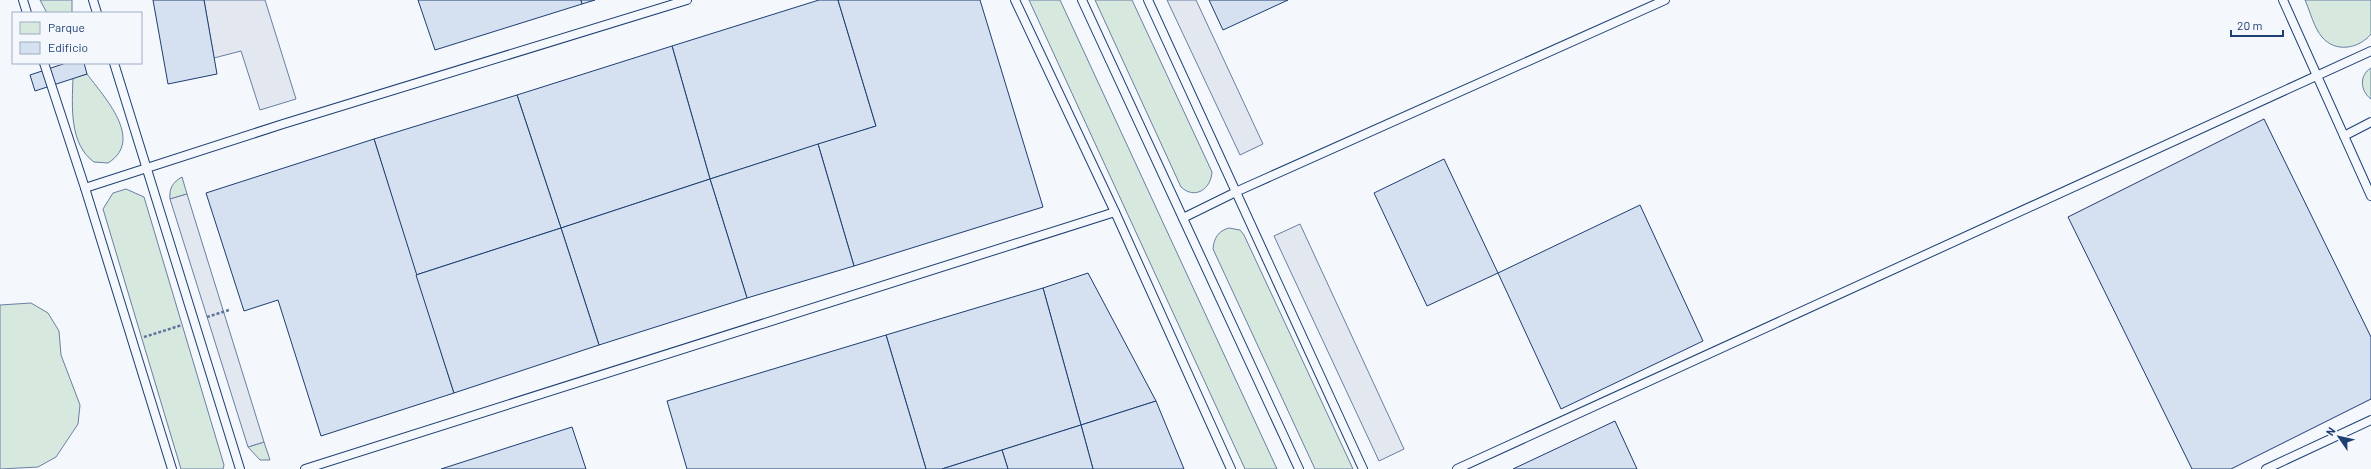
<svg xmlns="http://www.w3.org/2000/svg" width="2371" height="469" viewBox="0 0 2371 469" font-family="Barlow,sans-serif">
<rect width="100%" height="100%" fill="#f4f7fb"/>
<g fill="#d7e8df" stroke="#687fa3">
<path d="M40 0H72V13H47Z"/>
<path d="M1029 0H1060L1277 469H1245Z"/>
<path d="M1095 0H1132L1212 172C1211 189 1195 200 1181 187Z"/>
<path d="M2305 0H2371V34C2359 49 2335 53 2322 37 2314 28 2310 11 2305 0Z"/>
<path d="M2371 68V99C2360 91 2359 75 2371 68Z"/>
<path d="M87 74C104 97 145 140 108 163L94 162C69 144 72 106 73 78Z"/>
<path d="M182 177 187 194 170 199C169 188 173 182 182 177Z"/>
<path d="M126 189 144 197 224 465 223 469H181L103 209 113 193Z"/>
<path d="M1229 228 1240 230 1244 235 1353 469H1315L1213 249C1214 238 1218 231 1229 228Z"/>
<path d="M31 303 48 313 59 331 61 355 80 405 78 424 56 457 38 467 0 469V305Z"/>
<path d="M264 442 270 460H260L248 447Z"/>
</g>
<g fill="#e3e8f0" stroke="#687fa3">
<path d="M204 0H265L296 99 260 110 241 51 214 58Z"/>
<path d="M1167 0H1196L1263 144 1240 155Z"/>
<path d="M187 194 264 442 248 447 170 199Z"/>
<path d="M1300 224 1404 449 1379 461 1274 236Z"/>
</g>
<g fill="#d5e0f0" stroke="#1d3f73">
<path d="M153 0H204L217 74 168 84Z"/>
<path d="M418 0H581L582 4 435 50Z"/>
<path d="M581 0H595L582 4Z"/>
<path d="M819 0H838L876 126 710 179 672 46Z"/>
<path d="M838 0H980L1043 207 854 266 818 144 876 126Z"/>
<path d="M1209 0H1288L1223 30Z"/>
<path d="M672 46 710 179 561 228 517 95Z"/>
<path d="M66 63H84L87 74 35 91 30 75Z"/>
<path d="M517 95 561 228 416 275 374 139Z"/>
<path d="M2264 119 2371 337V399L2231 469H2192L2068 217Z"/>
<path d="M374 139 454 393 321 436 278 300 244 311 206 193Z"/>
<path d="M818 144 854 266 747 298 710 179Z"/>
<path d="M1444 159 1498 273 1427 306 1374 193Z"/>
<path d="M710 179 747 298 599 345 561 228Z"/>
<path d="M1640 205 1703 341 1561 409 1498 273Z"/>
<path d="M561 228 599 345 454 393 416 275Z"/>
<path d="M1088 273 1156 401 1081 425 1043 288Z"/>
<path d="M1043 288 1081 425 942 469H926L886 335Z"/>
<path d="M886 335 926 469H687L667 401Z"/>
<path d="M1156 401 1184 469H1093L1081 425Z"/>
<path d="M1615 421 1637 469H1513Z"/>
<path d="M1081 425 1093 469H1008L1002 450Z"/>
<path d="M572 427 586 469H441Z"/>
<path d="M1002 450 1008 469H942Z"/>
</g>
<g fill="none" stroke-linecap="round" stroke-linejoin="round">
<g stroke="#1d3f73" stroke-width="10">
<g id="lane">
<path d="M23 0 27 13"/>
<path d="M93 0 97 13"/>
<path d="M1015 0 1115 212 1231 469"/>
<path d="M1082 0 1299 469"/>
<path d="M1148 0 1363 469"/>
<path d="M2283 0 2371 196"/>
<path d="M44 63 85 188 172 469"/>
<path d="M114 63 240 469"/>
<path d="M2344 136 2371 122"/>
<path d="M85 188 283 124 687 0"/>
<path d="M1183 218 1240 190 1665 0"/>
<path d="M305 469 1115 212"/>
<path d="M1457 469 2371 51"/>
<path d="M2266 469 2371 420"/>
</g>
</g>
<g stroke="#5e769c" stroke-width="2.5" stroke-dasharray="3 2" stroke-linecap="butt">
<path d="M207 317 229 310"/>
<path d="M144 337 182 325"/>
</g>
<use href="#lane" stroke="#f4f7fb" stroke-width="8"/>
</g>
<rect x="12" y="12" width="130" height="52" fill="#f4f7fb" stroke="#9eadc5"/>
<rect x="20" y="22" width="20" height="12" fill="#d7e8df" stroke="#9eadc5"/>
<text x="48" y="32" font-size="12" fill="#1d3f73">Parque</text>
<rect x="20" y="42" width="20" height="12" fill="#d5e0f0" stroke="#9eadc5"/>
<text x="48" y="52" font-size="12" fill="#1d3f73">Edificio</text>
<g transform="translate(2339 437) rotate(304)" stroke="#f4f7fb" stroke-width="3" paint-order="stroke">
<path d="M0-3L7 15L0 10L-7 15Z" fill="#1d3f73"/>
<text y="-6" font-size="11" font-weight="bold" text-anchor="middle" fill="#1d3f73">N</text>
</g>
<path d="M2231 30v6h52v-6" fill="none" stroke="#1d3f73" stroke-width="2"/>
<text x="2237" y="30" font-size="12" fill="#1d3f73" stroke="#f4f7fb" stroke-width="3" paint-order="stroke">20 m</text>
</svg>
